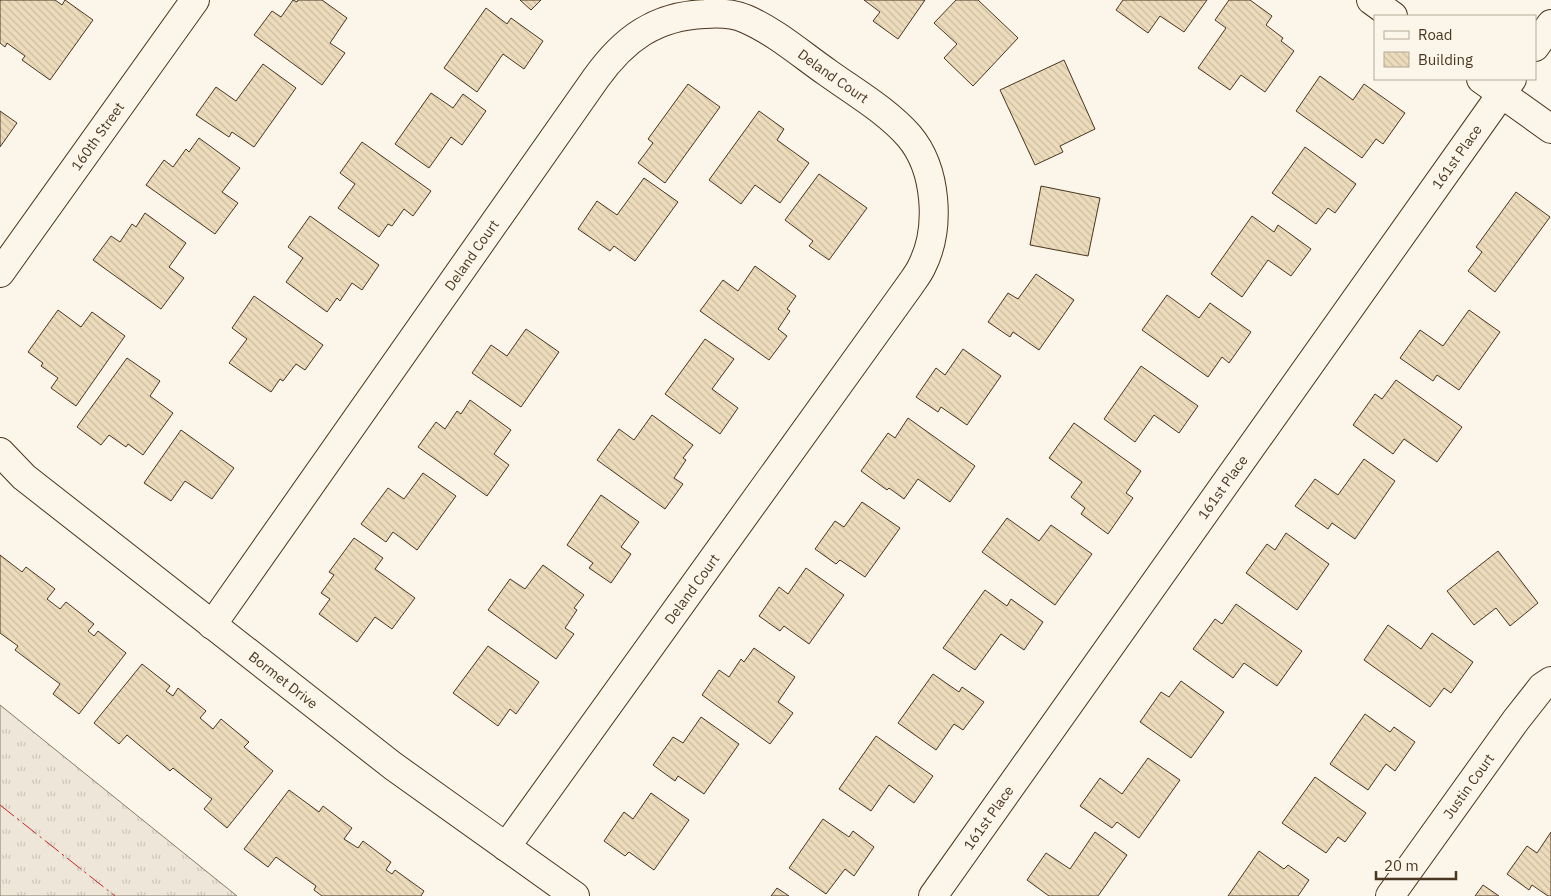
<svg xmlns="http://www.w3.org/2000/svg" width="1551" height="896" viewBox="0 0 1551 896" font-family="'IBM Plex Sans',sans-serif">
<defs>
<pattern id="grass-tufts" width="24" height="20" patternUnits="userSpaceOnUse" patternTransform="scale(1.25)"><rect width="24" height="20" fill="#ede6d9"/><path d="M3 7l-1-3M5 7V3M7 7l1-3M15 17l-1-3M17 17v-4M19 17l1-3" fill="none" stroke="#cdc6ba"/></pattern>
<pattern id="building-back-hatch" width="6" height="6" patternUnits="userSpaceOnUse" patternTransform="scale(1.25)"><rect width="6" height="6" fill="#ecdcbc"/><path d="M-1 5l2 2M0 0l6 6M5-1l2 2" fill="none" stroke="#ccbda1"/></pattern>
</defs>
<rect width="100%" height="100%" fill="#fbf6e9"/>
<path fill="url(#grass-tufts)" stroke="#887966" d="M0 705 237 896H0Z"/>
<g fill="url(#building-back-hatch)" stroke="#4a3520">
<path d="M0 0H55L62 5 65 0 93 20 50 80 22 60 25 56 7 43 5 47 0 43Z"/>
<path d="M293 0 297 2 298 0H322L347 18 330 43 345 53 322 85 254 35 272 11 281 17Z"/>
<path d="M520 0H541L531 10Z"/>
<path d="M864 0H925L898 39 873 21 880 12Z"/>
<path d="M956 0H978L1018 38 973 86 944 58 957 44 934 23Z"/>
<path d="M1123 0H1207L1184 32 1160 16 1148 33 1116 10Z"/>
<path d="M1229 0H1250L1272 16 1266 25 1283 38 1281 41 1294 51 1265 92 1241 75 1230 90 1198 68 1226 28 1215 20Z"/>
<path d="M486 8 507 24 511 18 543 41 524 69 503 54 477 92 444 68Z"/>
<path d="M1064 60 1095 129 1060 146 1063 152 1035 165 1000 90Z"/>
<path d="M263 64 296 88 254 147 232 132 229 137 196 115 216 87 236 101Z"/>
<path d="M1320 76 1353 100 1364 84 1405 113 1383 144 1376 139 1362 158 1296 111Z"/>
<path d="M688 84 720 107 665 183 638 163 653 143 648 139Z"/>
<path d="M431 93 453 108 463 94 486 111 462 145 451 137 429 168 395 144Z"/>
<path d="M0 111 17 123 0 147Z"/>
<path d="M759 111 784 129 777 140 809 163 780 203 755 185 741 204 709 180Z"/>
<path d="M199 138 240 168 222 192 238 203 215 234 146 185 164 160 173 167 186 149 189 152Z"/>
<path d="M362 142 431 191 413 216 404 209 392 226 388 224 379 237 338 208 355 184 340 173Z"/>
<path d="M1305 147 1356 184 1335 213 1328 208 1316 224 1272 193Z"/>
<path d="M819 174 867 208 829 260 809 246 813 241 785 220Z"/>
<path d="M644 178 678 202 635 261 614 246 610 251 578 229 597 201 617 215Z"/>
<path d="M1041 186 1100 198 1088 256 1030 245Z"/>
<path d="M1516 192 1550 217 1495 292 1468 271 1482 252 1476 247Z"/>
<path d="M145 213 186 243 169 267 184 278 161 309 93 260 111 236 120 242 132 224 136 227Z"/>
<path d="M310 216 379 265 362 290 352 283 340 301 337 298 327 312 286 282 303 258 288 247Z"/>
<path d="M1252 216 1274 232 1278 225 1311 249 1291 276 1268 260 1242 297 1211 274Z"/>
<path d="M755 266 796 296 787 309 790 311 778 329 787 336 769 360 700 311 723 280 738 291Z"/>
<path d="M1036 274 1074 300 1039 350 1013 332 1010 337 988 322 1008 293 1018 299Z"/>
<path d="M1167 295 1199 318 1210 303 1251 332 1229 363 1222 357 1208 377 1142 330Z"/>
<path d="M254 296 323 345 305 370 296 364 283 381 280 379 271 392 229 363 247 339 232 328Z"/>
<path d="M58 310 81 327 92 312 125 336 76 406 51 388 58 378 41 366 43 363 28 352Z"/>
<path d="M1469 310 1500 332 1459 390 1437 375 1433 381 1400 358 1420 330 1443 346Z"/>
<path d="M526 329 559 352 521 407 472 373 491 345 507 356Z"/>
<path d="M705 339 734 359 712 389 738 408 720 434 665 394Z"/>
<path d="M963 349 1001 376 967 425 941 407 938 412 916 397 936 368 945 375Z"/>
<path d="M127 358 160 381 150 396 173 413 143 455 128 444 126 447 109 435 101 445 77 427Z"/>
<path d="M1141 366 1198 406 1179 433 1154 415 1135 442 1104 419Z"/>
<path d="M1396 380 1462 427 1437 462 1404 439 1393 454 1353 425 1375 394 1382 399Z"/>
<path d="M470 400 511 430 494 454 509 465 487 496 418 447 436 422 445 429 457 411 461 414Z"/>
<path d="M652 415 693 445 683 458 686 460 674 478 683 484 665 509 597 460 619 429 634 440Z"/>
<path d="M908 418 975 466 950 502 918 479 904 499 889 488 887 490 861 471 888 433 895 438Z"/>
<path d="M1074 423 1141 471 1126 493 1133 498 1108 534 1081 514 1085 508 1071 497 1082 482 1049 458Z"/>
<path d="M181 430 234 468 212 499 185 481 171 501 144 483Z"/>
<path d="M1364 459 1395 481 1355 539 1332 523 1328 529 1295 506 1315 479 1338 495Z"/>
<path d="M423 473 456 496 417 550 393 532 386 542 361 524 388 488 404 499Z"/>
<path d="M601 495 639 522 621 547 631 554 611 583 589 568 593 563 567 545Z"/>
<path d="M862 502 900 528 865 577 840 560 836 564 815 549 835 521 844 527Z"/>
<path d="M1007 518 1039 541 1051 525 1092 554 1055 605 982 552Z"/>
<path d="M1286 533 1329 564 1297 610 1246 573 1267 544 1275 550Z"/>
<path d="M354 538 383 558 375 569 415 598 392 629 375 617 357 642 319 614 330 599 321 593 334 575 329 572Z"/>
<path d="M1498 551 1538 603 1510 626 1496 608 1474 625 1447 591Z"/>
<path d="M0 555 22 572 26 567 55 589 47 599 60 609 66 602 94 624 88 631 94 636 98 631 126 653 79 714 53 694 60 684 15 650 18 646 0 633Z"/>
<path d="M543 565 584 595 574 608 577 610 565 628 574 634 556 659 488 610 510 579 525 589Z"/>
<path d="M806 568 844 595 809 644 784 626 780 631 759 616 779 587 788 594Z"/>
<path d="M985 590 1007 606 1011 599 1043 622 1024 650 1001 634 975 670 943 648Z"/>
<path d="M1236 604 1302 651 1277 686 1244 663 1233 678 1193 649 1215 619 1222 624Z"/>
<path d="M1388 625 1421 649 1432 633 1473 662 1451 693 1444 688 1430 707 1364 660Z"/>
<path d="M488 646 539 682 516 714 510 709 498 726 453 693Z"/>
<path d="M754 648 795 677 778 702 793 713 770 744 702 695 719 670 729 677 741 659 744 662Z"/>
<path d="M142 664 170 686 166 691 173 696 178 688 206 711 200 718 213 729 221 719 249 742 244 747 273 771 227 828 204 809 212 799 173 768 170 771 127 735 119 744 94 723Z"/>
<path d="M933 674 959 692 962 687 984 702 963 730 954 724 936 750 898 723Z"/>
<path d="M1181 681 1224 712 1191 758 1140 722 1161 692 1169 697Z"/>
<path d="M1365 714 1390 732 1394 727 1415 742 1395 771 1386 764 1368 790 1330 764Z"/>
<path d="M701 717 739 744 704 794 678 776 675 781 653 765 673 737 683 743Z"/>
<path d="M876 736 933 776 914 803 889 785 871 811 839 789Z"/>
<path d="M1148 758 1180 780 1139 838 1117 822 1112 828 1080 806 1100 778 1122 794Z"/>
<path d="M1315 777 1366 813 1345 842 1338 837 1326 853 1282 823Z"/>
<path d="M289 790 319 812 323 806 352 828 344 839 358 848 363 841 391 862 386 870 392 874 395 870 424 891 421 896H322L314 890 316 886 276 857 268 867 244 849Z"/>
<path d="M651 793 689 820 654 870 629 852 625 856 604 841 624 812 633 819Z"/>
<path d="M823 819 849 837 853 831 874 847 854 876 845 869 826 894 789 868Z"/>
<path d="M1095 832 1127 855 1098 896H1049L1027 880 1046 853 1070 869Z"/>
<path d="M1551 832V896H1548L1532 885 1529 890 1507 874 1527 846 1537 853Z"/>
<path d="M1259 851 1284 869 1288 865 1309 880 1298 896H1228Z"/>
<path d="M1483 885 1499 896H1475Z"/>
<path d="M777 888 789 896H771Z"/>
</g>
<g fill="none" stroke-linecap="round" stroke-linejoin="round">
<g stroke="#4a3520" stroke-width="30">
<g id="minor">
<path d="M1371 0 1393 16"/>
<path d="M1535 47 1551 24"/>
<path d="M1481 79 1551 129"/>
<path id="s1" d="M0 273 195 0"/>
<path id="s2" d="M0 452 24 477 393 766 575 896"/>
<path id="s3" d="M212 625 596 78C624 39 655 16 705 14 718 13 735 14 746 19 776 32 802 55 828 73 856 93 887 111 909 136 937 169 941 228 922 266 919 273 914 279 910 285L506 847"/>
<path id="s4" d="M933 896 1512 79"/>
<path id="s5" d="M1390 896 1516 720 1542 687 1551 681"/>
</g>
</g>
<use href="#minor" stroke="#fbf6e9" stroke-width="28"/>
<path stroke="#c62828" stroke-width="1" stroke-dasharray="18 4 2.5 4" stroke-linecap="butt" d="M0 805 115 896"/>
</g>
<g text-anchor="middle" stroke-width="4" stroke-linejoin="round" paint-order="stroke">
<g font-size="14" fill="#4a3520" stroke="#fbf6e9">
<text dy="5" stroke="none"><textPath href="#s3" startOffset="946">Deland Court</textPath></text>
<text dy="5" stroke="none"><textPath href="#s1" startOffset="168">160th Street</textPath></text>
<text dy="5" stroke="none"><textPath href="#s4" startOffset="906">161st Place</textPath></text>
<text dy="5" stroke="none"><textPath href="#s3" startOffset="452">Deland Court</textPath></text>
<text dy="5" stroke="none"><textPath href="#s4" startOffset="501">161st Place</textPath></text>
<text transform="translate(692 589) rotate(-54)" y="5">Deland Court</text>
<text dy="5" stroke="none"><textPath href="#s2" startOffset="364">Bormet Drive</textPath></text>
<text dy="5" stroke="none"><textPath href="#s5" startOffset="135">Justin Court</textPath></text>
<text dy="5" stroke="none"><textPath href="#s4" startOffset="96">161st Place</textPath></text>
</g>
</g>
<rect x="1374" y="15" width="162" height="65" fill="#fbf6e9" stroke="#b4a999"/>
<rect x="1384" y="31" width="25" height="8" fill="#fbf6e9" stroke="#b4a999"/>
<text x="1418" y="40" font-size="15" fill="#4a3520">Road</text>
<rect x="1384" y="52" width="25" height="15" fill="url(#building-back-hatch)" stroke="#b4a999"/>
<text x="1418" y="65" font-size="15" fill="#4a3520">Building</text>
<path d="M1376 871v8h80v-8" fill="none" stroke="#4a3520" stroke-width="2.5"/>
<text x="1384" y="871" font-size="15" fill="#4a3520" stroke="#fbf6e9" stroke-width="4" paint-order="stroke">20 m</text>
</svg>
